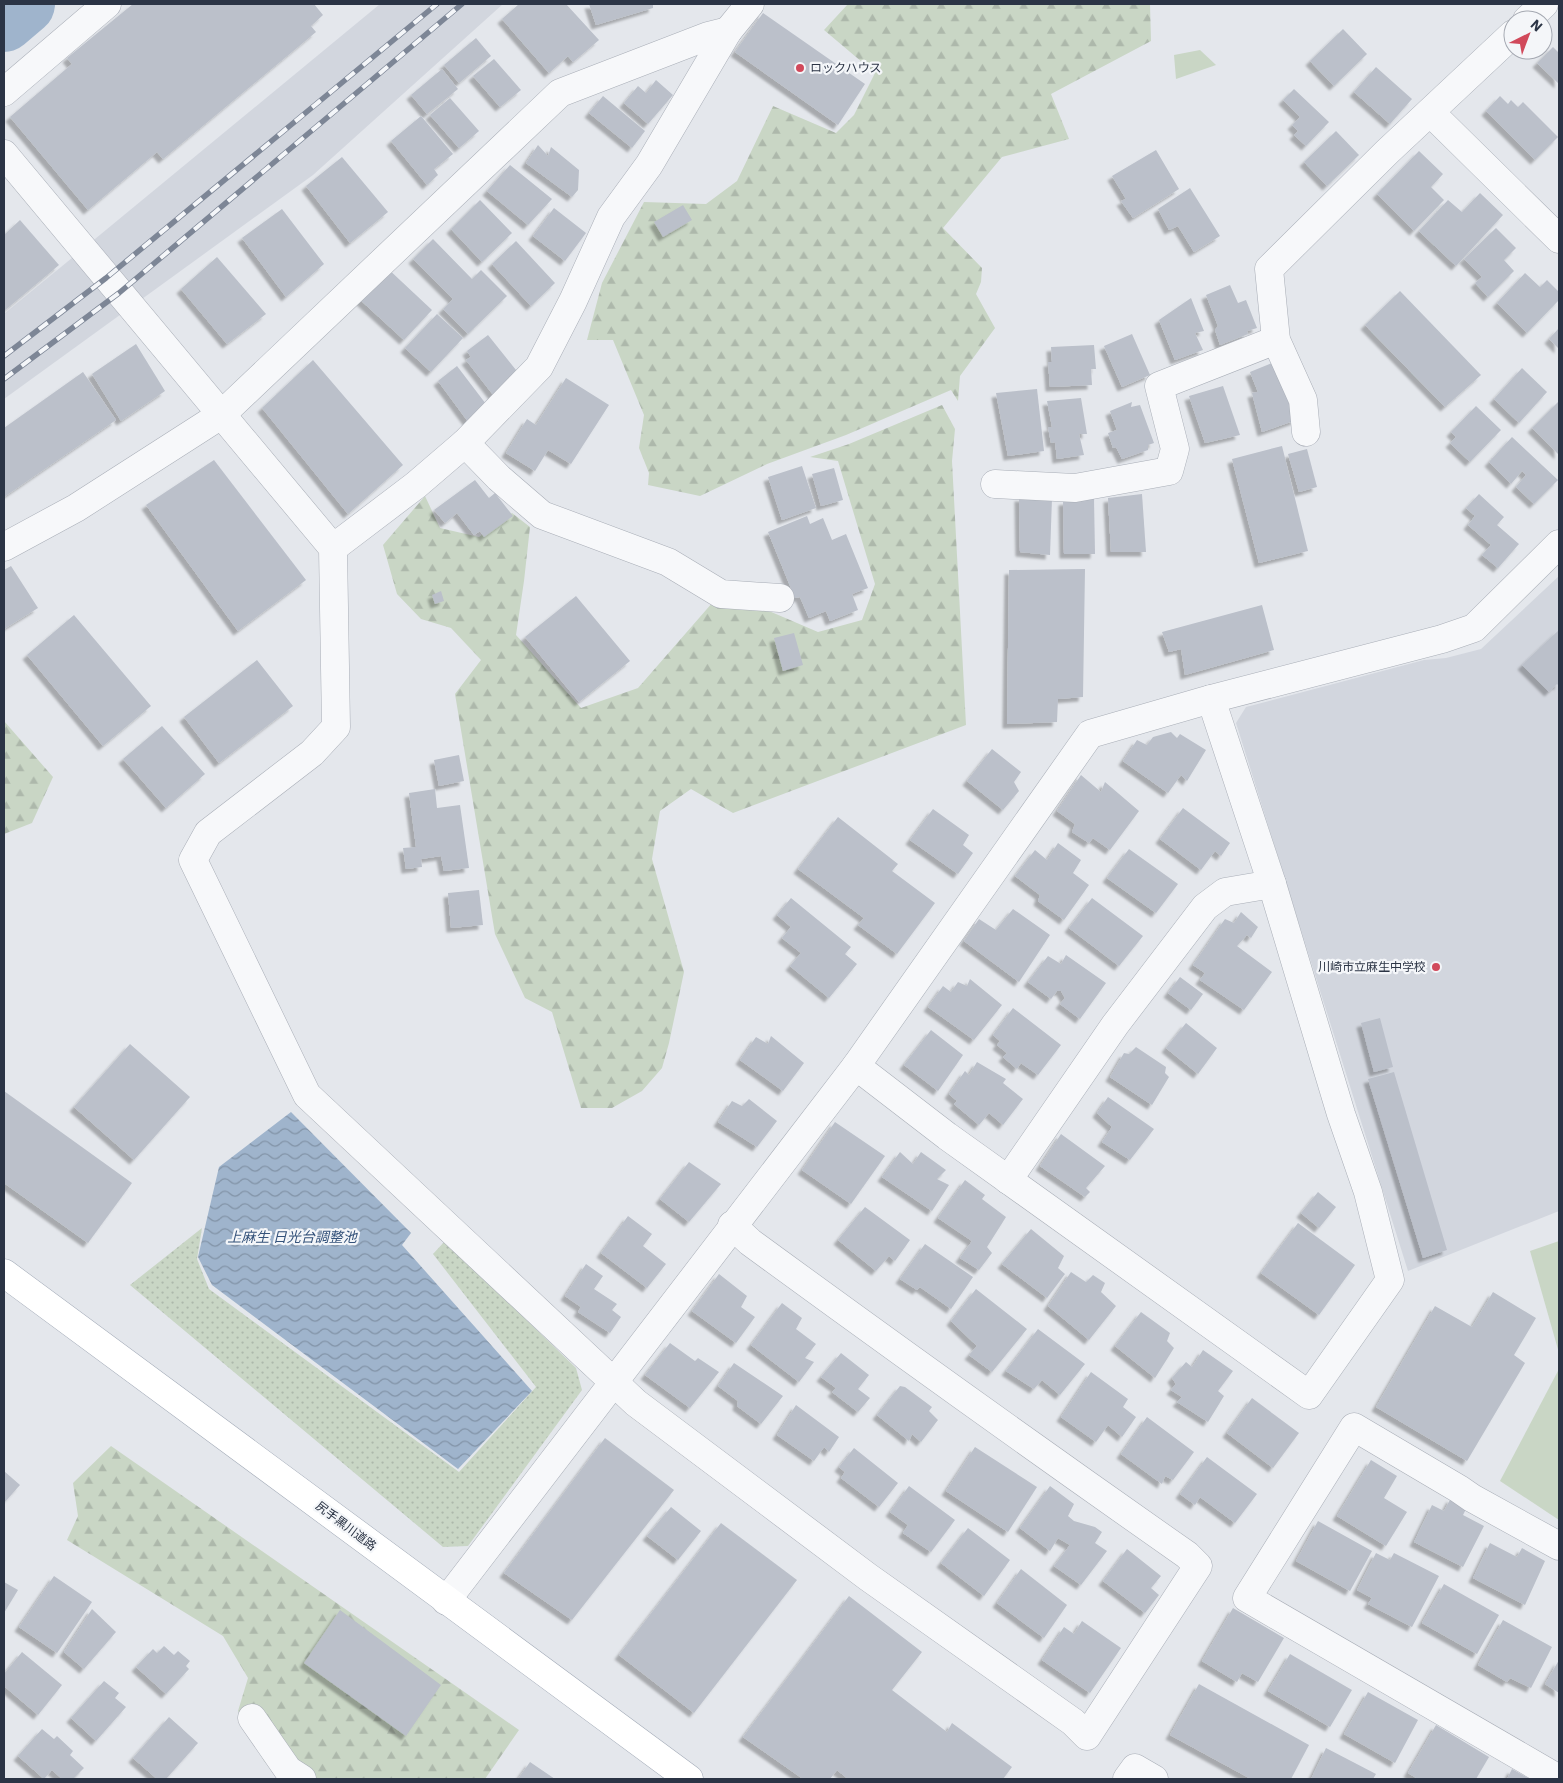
<svg xmlns="http://www.w3.org/2000/svg" width="1563" height="1783" viewBox="0 0 1563 1783" font-family="'IBM Plex Sans','Noto Sans JP',sans-serif">
<defs>
<pattern id="grass-dots" width="8" height="8" patternUnits="userSpaceOnUse" patternTransform="scale(1.25)"><rect width="8" height="8" fill="#c9d6c5"/><path d="M2 2h.1M6 6h.1" fill="none" stroke="#adb8ab" stroke-width="1.8" stroke-linecap="round"/></pattern>
<pattern id="forest-firs" width="22" height="20" patternUnits="userSpaceOnUse" patternTransform="scale(1.25)"><rect width="22" height="20" fill="#c9d6c5"/><path d="M5 1l3.5 6h-7zM16 11l3.5 6h-7z" fill="#adb8ab"/></pattern>
<pattern id="water-waves" width="16" height="10" patternUnits="userSpaceOnUse" patternTransform="scale(1.25)"><rect width="16" height="10" fill="#9fb4cc"/><path d="M0 5q4-4 8 0t8 0" fill="none" stroke="#8293a7"/></pattern>
<filter id="shadow"><feDropShadow dx="-4.5" dy="4.5" stdDeviation="1" flood-color="#0004"/></filter>
</defs>
<rect width="100%" height="100%" fill="#e4e7ec"/>
<g fill="#d2d6de">
<path d="M380 4H503L313 175 4 399V314Z"/>
<path d="M1559 576V1211L1408 1271 1236 723 1246 707 1424 660 1446 658 1481 649Z"/>
</g>
<path fill="url(#grass-dots)" d="M202 1228 197 1259 209 1289 459 1472 536 1387 433 1254 445 1241 576 1368 582 1390 468 1546 443 1547 130 1285Z"/>
<g fill="url(#forest-firs)">
<path d="M848 4H1150L1151 41 1051 94 1069 139 1002 157 943 228 982 268 981 282 976 294 995 328 960 376 958 401 951 390 846 435 767 464 700 496 648 485 649 473 639 448 644 415 613 340H587L602 283 644 202 706 204 737 181 773 106 836 133 854 115 875 73 824 30Z"/>
<path d="M942 405 955 429 952 461 966 725 733 813 691 789 660 811 652 859 684 972 669 1043 662 1068 642 1091 612 1108H581L552 1012 525 998 495 934 455 694 481 660 451 628 421 619 397 594 383 545 425 496 440 528 479 537 512 513 530 527 524 581 516 635 581 708 638 688 713 602 769 611 818 632 862 620 875 584 838 461 810 457 849 444Z"/>
<path d="M4 721 53 777 32 823 4 834Z"/>
<path d="M111 1446 519 1730 485 1779H288L264 1761 238 1711 248 1678 223 1636 67 1540 78 1516 73 1483Z"/>
</g>
<g fill="#c9d6c5">
<path d="M1200 50 1216 65 1176 79 1174 55Z"/>
<path d="M1559 1241V1353L1530 1251Z"/>
<path d="M1559 1369V1520L1500 1481Z"/>
</g>
<path fill="url(#water-waves)" d="M291 1112 411 1233 402 1245 532 1391 458 1469 212 1285 198 1257 219 1167Z"/>
<g fill="none" stroke-linecap="round" stroke-linejoin="round">
<path stroke="#9fb4cc" stroke-width="62" d="M4 21 24 4"/>
</g>
<g fill="#bbc0ca" filter="url(#shadow)">
<path d="M133 4H314L323 15 311 26 316 32 163 159 157 152 88 210 10 117 72 64 67 58Z"/>
<path d="M519 4H566L599 40 573 62 568 56 549 73 502 19Z"/>
<path d="M589 4H653V8L596 25Z"/>
<path d="M763 13 865 84 838 125 735 52Z"/>
<path d="M1343 29 1367 54 1334 86 1310 61Z"/>
<path d="M476 38 491 56 459 83 444 65Z"/>
<path d="M1553 47 1559 53V84L1537 63Z"/>
<path d="M494 59 521 90 500 107 473 76Z"/>
<path d="M1376 67 1412 99 1390 124 1354 92Z"/>
<path d="M442 69 458 89 427 114 411 95Z"/>
<path d="M656 80 673 95 648 124 624 103 638 86 646 93Z"/>
<path d="M1294 89 1329 122 1306 146 1294 135 1298 131 1292 125 1300 117 1283 100Z"/>
<path d="M603 96 645 131 632 148 589 113Z"/>
<path d="M1500 96 1508 104 1511 100 1518 107 1523 102 1558 137 1535 160 1486 111Z"/>
<path d="M450 98 479 131 459 148 430 115Z"/>
<path d="M421 116 453 154 434 169 438 175 427 185 391 141Z"/>
<path d="M1336 131 1359 155 1327 186 1304 162Z"/>
<path d="M538 145 548 156 551 147 579 170 578 190 572 197 526 163Z"/>
<path d="M1156 150 1179 189 1133 218 1121 201 1126 199 1112 176Z"/>
<path d="M1419 151 1443 174 1431 187 1444 200 1414 231 1377 194Z"/>
<path d="M342 157 388 212 350 243 306 186Z"/>
<path d="M510 165 552 199 528 225 487 191Z"/>
<path d="M1190 188 1220 236 1194 252 1178 226 1169 230 1158 209Z"/>
<path d="M1480 193 1503 215 1456 266 1419 231 1448 200 1462 212Z"/>
<path d="M480 200 512 233 482 262 451 229Z"/>
<path d="M683 205 692 220 663 237 654 222Z"/>
<path d="M554 208 586 233 565 261 533 236Z"/>
<path d="M282 209 324 264 286 297 242 238Z"/>
<path d="M20 220 59 265 4 311V235Z"/>
<path d="M1496 228 1516 248 1504 260 1514 271 1488 297 1475 283 1482 277 1464 259Z"/>
<path d="M433 239 472 279 481 270 507 296 468 334 443 309 453 299 413 259Z"/>
<path d="M516 241 555 283 531 306 492 264Z"/>
<path d="M217 257 266 314 227 344 181 289Z"/>
<path d="M385 266 432 310 404 340 356 296Z"/>
<path d="M1525 273 1540 287 1547 280 1559 292V300L1527 333 1497 303Z"/>
<path d="M1230 285 1238 303 1246 300 1257 328 1247 331 1248 334 1220 345 1215 330 1218 326 1206 295Z"/>
<path d="M1400 291 1481 375 1445 407 1365 325Z"/>
<path d="M1191 298 1204 331 1195 333 1203 350 1175 360 1159 320Z"/>
<path d="M437 314 463 338 431 372 405 348Z"/>
<path d="M1559 328V349L1549 339Z"/>
<path d="M1132 334 1150 375 1122 387 1104 346Z"/>
<path d="M488 335 520 375 494 396 466 360 471 357 467 351Z"/>
<path d="M136 344 165 391 121 421 92 374Z"/>
<path d="M1094 345 1096 369H1091L1092 385 1050 387 1048 362H1052L1051 347Z"/>
<path d="M313 360 403 465 348 514 262 408Z"/>
<path d="M1272 363 1296 420 1262 432 1252 393 1258 392 1250 372Z"/>
<path d="M457 366 489 408 469 423 438 381Z"/>
<path d="M1522 368 1547 392 1519 423 1494 399Z"/>
<path d="M83 372 116 420 4 497V428Z"/>
<path d="M566 378 609 405 571 464 548 450 535 471 506 453 527 419 536 425Z"/>
<path d="M1223 386 1240 435 1205 443 1189 396Z"/>
<path d="M1037 389 1044 451 1008 456 996 393Z"/>
<path d="M1081 398 1087 434H1079L1084 455 1057 459 1055 442 1051 443 1048 427H1052L1047 401Z"/>
<path d="M1559 401V455L1532 428Z"/>
<path d="M1132 402 1131 407 1140 405 1154 443 1148 445V450L1122 459 1116 447 1113 448 1108 433 1117 430 1110 411Z"/>
<path d="M1476 406 1501 430 1470 462 1450 443 1456 437 1451 432Z"/>
<path d="M1512 437 1558 480 1534 504 1516 487 1526 475 1522 471 1511 484 1489 462Z"/>
<path d="M1282 446 1308 551 1259 563 1232 459Z"/>
<path d="M1307 449 1317 487 1299 492 1288 454Z"/>
<path d="M214 460 306 580 238 631 146 505Z"/>
<path d="M802 466 816 508 782 520 768 477Z"/>
<path d="M834 468 843 500 821 506 812 474Z"/>
<path d="M475 480 489 498 495 493 513 516 484 537 480 531 474 535 457 513 445 523 434 510Z"/>
<path d="M1142 494 1146 552H1111L1108 498Z"/>
<path d="M1479 494 1504 517 1497 525 1519 544 1498 568 1482 555 1491 545 1468 525 1475 516 1466 508Z"/>
<path d="M1019 497 1052 498 1050 555 1020 552Z"/>
<path d="M1094 498 1095 554H1064L1063 501Z"/>
<path d="M807 516 810 524 823 518 832 540 846 534 868 588 852 594 858 610 830 621 826 611 809 618 800 597 795 598 768 532Z"/>
<path d="M11 566 38 608 4 629V570Z"/>
<path d="M1085 569 1083 697 1058 699 1057 722 1007 724 1009 570Z"/>
<path d="M441 591 444 601 435 604 432 595Z"/>
<path d="M576 596 630 661 579 702 525 637Z"/>
<path d="M1262 605 1274 650 1185 675 1181 649 1169 652 1162 632Z"/>
<path d="M74 615 151 706 103 746 27 655Z"/>
<path d="M1559 630V686L1557 684 1549 692 1522 665Z"/>
<path d="M794 633 803 665 783 671 774 638Z"/>
<path d="M257 660 293 706 219 763 184 717Z"/>
<path d="M162 726 205 774 166 808 123 759Z"/>
<path d="M1171 732 1177 738 1180 734 1206 750 1187 781 1181 775 1168 793 1123 761 1137 740 1147 745 1153 737Z"/>
<path d="M992 749 1021 772 1014 782 1019 791 1003 810 967 781Z"/>
<path d="M459 755 464 781 439 786 434 760Z"/>
<path d="M1081 775 1101 792 1105 782 1139 811 1110 850 1093 838 1089 843 1072 832 1075 824 1057 811Z"/>
<path d="M435 789 437 808 460 805 469 868 444 871 441 856 421 859 422 867 406 869 403 848 416 847 409 793Z"/>
<path d="M1183 808 1230 843 1221 856 1215 851 1201 870 1160 839Z"/>
<path d="M933 809 969 835 963 845 973 853 958 874 910 840Z"/>
<path d="M838 817 898 864 892 871 935 903 897 954 858 925 864 918 798 869Z"/>
<path d="M1058 843 1081 860 1073 873 1089 885 1064 920 1038 901 1040 895 1015 876 1035 850 1047 860Z"/>
<path d="M1129 849 1178 884 1156 913 1107 878Z"/>
<path d="M479 890 483 925 451 928 448 893Z"/>
<path d="M791 898 851 947 845 954 857 964 829 998 790 966 801 953 782 938 791 927 777 915Z"/>
<path d="M1092 898 1143 936 1119 966 1069 928Z"/>
<path d="M1013 909 1050 935 1019 982 964 941 979 919 996 930Z"/>
<path d="M1241 912 1258 927 1251 938 1247 935 1237 946 1272 972 1244 1010 1200 980 1205 973 1193 965 1225 919 1234 923Z"/>
<path d="M1066 955 1106 983 1080 1019 1060 1004 1065 998 1061 991H1057L1051 999 1028 982 1048 956 1061 964Z"/>
<path d="M1180 977 1203 994 1191 1010 1168 993Z"/>
<path d="M970 979 1002 1005 974 1040 928 1007 943 986 951 992 958 982 967 986Z"/>
<path d="M1013 1008 1061 1045 1038 1075 1021 1063 1017 1069 1003 1057 1007 1053 997 1045 1000 1041 993 1035Z"/>
<path d="M1380 1018 1393 1067 1374 1072 1361 1023Z"/>
<path d="M1186 1023 1217 1048 1198 1074 1166 1048Z"/>
<path d="M931 1030 963 1055 938 1091 904 1065Z"/>
<path d="M771 1036 804 1063 783 1091 740 1060 756 1037 768 1044Z"/>
<path d="M130 1044 190 1097 134 1160 74 1107Z"/>
<path d="M1136 1047 1166 1067 1165 1073 1169 1077 1152 1105 1110 1077 1124 1053 1129 1054Z"/>
<path d="M977 1062 1006 1079 1003 1083 1023 1099 1003 1125 989 1113 979 1125 954 1104 957 1101 949 1094 965 1071 969 1075Z"/>
<path d="M1394 1072 1447 1250 1423 1258 1368 1079Z"/>
<path d="M4 1091 132 1183 88 1243 4 1183Z"/>
<path d="M1108 1097 1154 1129 1130 1160 1102 1142 1112 1127 1097 1113Z"/>
<path d="M749 1099 777 1121 757 1147 718 1122 732 1101 742 1106Z"/>
<path d="M835 1122 885 1156 851 1204 802 1170Z"/>
<path d="M1061 1134 1105 1166 1086 1188 1090 1192 1085 1197 1040 1166Z"/>
<path d="M900 1152 913 1164 921 1152 946 1170 937 1179 949 1185 932 1211 882 1177Z"/>
<path d="M689 1162 721 1184 689 1222 660 1199Z"/>
<path d="M965 1180 985 1195 982 1199 1006 1217 987 1247 992 1253 979 1270 960 1258 972 1241 938 1218Z"/>
<path d="M1318 1192 1336 1207 1319 1228 1301 1213Z"/>
<path d="M865 1207 910 1240 895 1261 889 1256 876 1271 838 1240Z"/>
<path d="M628 1216 652 1234 643 1246 666 1264 647 1288 601 1253Z"/>
<path d="M1298 1223 1355 1265 1319 1315 1261 1273Z"/>
<path d="M1031 1229 1064 1256 1058 1268 1065 1274 1047 1298 1002 1264Z"/>
<path d="M925 1244 973 1277 951 1309 920 1287 917 1290 900 1279Z"/>
<path d="M586 1264 603 1276 594 1289 617 1304 612 1310 621 1317 610 1333 578 1312 581 1307 565 1296Z"/>
<path d="M1071 1272 1086 1282 1093 1275 1105 1283 1101 1292 1116 1306 1089 1340 1048 1306Z"/>
<path d="M719 1274 747 1296 741 1307 755 1317 736 1343 692 1311Z"/>
<path d="M976 1289 1027 1329 992 1372 969 1355 977 1346 951 1321Z"/>
<path d="M1493 1292 1536 1318 1514 1355 1525 1363 1467 1461 1376 1407 1435 1306 1472 1327Z"/>
<path d="M782 1303 802 1318 796 1329 816 1344 805 1358 814 1362 799 1382 751 1345Z"/>
<path d="M1141 1312 1170 1333 1167 1341 1174 1348 1155 1378 1115 1346Z"/>
<path d="M1038 1329 1085 1364 1060 1395 1042 1380 1034 1389 1006 1371Z"/>
<path d="M670 1343 695 1361 698 1358 719 1372 690 1408 645 1375Z"/>
<path d="M1203 1350 1233 1371 1218 1391 1224 1396 1208 1422 1177 1402 1182 1397 1171 1390 1176 1384 1172 1378 1186 1362 1192 1367Z"/>
<path d="M841 1353 869 1375 858 1389 870 1398 858 1412 832 1392 836 1388 821 1377Z"/>
<path d="M734 1363 783 1396 761 1424 737 1406 738 1401 718 1386Z"/>
<path d="M1091 1372 1128 1399 1123 1407 1136 1417 1122 1437 1108 1425 1096 1442 1061 1417Z"/>
<path d="M900 1386 905 1387 932 1407 929 1411 938 1420 921 1442 912 1434 909 1441 877 1415Z"/>
<path d="M1252 1398 1299 1433 1273 1468 1227 1433Z"/>
<path d="M796 1405 839 1437 829 1452 824 1447 814 1461 777 1435Z"/>
<path d="M1147 1417 1194 1452 1173 1480 1165 1476 1162 1484 1121 1454Z"/>
<path d="M605 1438 674 1490 572 1620 504 1573Z"/>
<path d="M975 1447 1037 1487 1008 1532 946 1491Z"/>
<path d="M854 1448 898 1483 879 1507 841 1478 845 1472 839 1467Z"/>
<path d="M1207 1457 1257 1494 1235 1523 1200 1497 1195 1505 1180 1494Z"/>
<path d="M1371 1460 1397 1476 1384 1498 1407 1512 1386 1546 1337 1516Z"/>
<path d="M4 1471 20 1485 4 1503Z"/>
<path d="M909 1486 955 1520 931 1552 903 1533 908 1525 890 1512Z"/>
<path d="M1050 1486 1074 1504 1068 1516 1074 1521 1095 1527 1102 1532 1095 1543 1107 1551 1081 1585 1054 1566 1070 1545 1058 1538 1050 1551 1020 1528Z"/>
<path d="M1451 1498 1467 1507 1463 1515 1484 1526 1463 1567 1414 1542 1432 1505 1444 1511Z"/>
<path d="M671 1507 701 1531 678 1560 647 1536Z"/>
<path d="M1318 1521 1372 1551 1350 1591 1296 1561Z"/>
<path d="M721 1523 797 1580 694 1713 619 1655Z"/>
<path d="M968 1528 1010 1560 984 1596 941 1563Z"/>
<path d="M1490 1543 1517 1557 1522 1548 1545 1561 1525 1605 1473 1578Z"/>
<path d="M1127 1549 1161 1576 1151 1588 1159 1595 1145 1613 1103 1581Z"/>
<path d="M1376 1553 1390 1560 1394 1553 1439 1576 1412 1627 1368 1604 1372 1598 1357 1590Z"/>
<path d="M1021 1569 1067 1605 1044 1638 997 1603Z"/>
<path d="M54 1576 92 1602 57 1653 19 1627Z"/>
<path d="M4 1582 18 1590 4 1613Z"/>
<path d="M1444 1584 1499 1615 1477 1654 1422 1623Z"/>
<path d="M849 1596 922 1652 892 1690 947 1732 952 1723 1012 1767 1003 1779H848L837 1770 830 1779H803L743 1737Z"/>
<path d="M1233 1608 1284 1638 1258 1682 1242 1673 1237 1682 1202 1661Z"/>
<path d="M92 1609 116 1632 84 1669 64 1652Z"/>
<path d="M340 1610 441 1685 406 1736 304 1663Z"/>
<path d="M1503 1620 1552 1647 1531 1688 1510 1678 1507 1682 1478 1665Z"/>
<path d="M1082 1621 1121 1648 1090 1693 1042 1660 1064 1627 1074 1634Z"/>
<path d="M164 1646 174 1655 178 1651 190 1661 186 1666 189 1669 166 1694 136 1667 153 1649 157 1653Z"/>
<path d="M22 1652 62 1685 38 1715 4 1686V1674Z"/>
<path d="M1290 1654 1352 1690 1330 1727 1268 1691Z"/>
<path d="M1559 1660V1693L1545 1684Z"/>
<path d="M104 1681 119 1693 115 1698 126 1707 96 1741 71 1718Z"/>
<path d="M1199 1684 1309 1745 1291 1779H1251L1170 1735Z"/>
<path d="M1368 1692 1418 1720 1395 1763 1344 1734Z"/>
<path d="M169 1717 198 1743 166 1779H157L133 1758Z"/>
<path d="M1436 1725 1489 1757 1476 1779H1418L1408 1773Z"/>
<path d="M42 1729 54 1739 57 1736 73 1751 70 1755 84 1768 73 1779H62L52 1770 44 1779 18 1756Z"/>
<path d="M1326 1748 1376 1774 1373 1779H1311Z"/>
<path d="M530 1762 555 1779H518Z"/>
<path d="M1512 1769 1530 1779H1507Z"/>
</g>
<g fill="none" stroke-linecap="round" stroke-linejoin="round">
<g stroke="#a9aeb7" stroke-width="29">
<g id="street">
<path d="M1527 20 1544 4"/>
<path d="M4 92 107 4"/>
<path d="M1431 113 1559 239"/>
<path d="M4 154 333 548 336 727 312 753 208 833 193 860 307 1095 636 1403 868 1577 1073 1722 1087 1736 1198 1566 1187 1555C1040 1452 895 1348 750 1242L732 1225"/>
<path d="M1306 432 1303 400 1276 340 1269 269 1387 152 1513 34"/>
<path d="M465 443 499 478 542 515 668 562 721 594 780 598"/>
<path d="M995 484 1075 488 1169 471 1175 449 1159 386 1276 340"/>
<path d="M4 547 76 508 221 415 560 93 708 36 728 31"/>
<path d="M333 548 416 485 465 443 539 367 573 301 611 217 649 165 728 31 750 4"/>
<path d="M856 1066 947 1136 1309 1395 1390 1280 1368 1192 1341 1114 1272 884 1211 699"/>
<path d="M1008 1180 1115 1025 1205 907 1225 892 1272 884"/>
<path d="M1559 1546 1472 1498 1459 1489 1354 1427 1247 1598 1559 1779"/>
<path d="M446 1601 856 1066 1090 734 1211 699 1442 639 1474 628 1559 544"/>
<path d="M252 1718 288 1770 302 1779"/>
<path d="M1127 1779 1135 1768 1154 1779"/>
</g>
</g>
<g stroke="#a3abb8" stroke-width="29">
<path id="primary" d="M4 1273 689 1779"/>
</g>
<use href="#street" stroke="#f7f8fa" stroke-width="28"/>
<use href="#primary" stroke="#fff" stroke-width="28"/>
<g stroke="#7d8696" stroke-width="5.5">
<g id="rail">
<path d="M4 356 106 278 437 4"/>
<path d="M4 379 119 293 462 4"/>
</g>
</g>
<use href="#rail" stroke="#f4f6f9" stroke-width="4" stroke-dasharray="11" stroke-linecap="butt"/>
</g>
<g fill="#d1495b" stroke="#f4f6f9" stroke-width="2">
<circle cx="800" cy="68" r="5"/>
<circle cx="1436" cy="967" r="5"/>
</g>
<g text-anchor="middle" stroke-width="4.5" stroke-linejoin="round" paint-order="stroke">
<g font-size="12" fill="#2b3445" stroke="#f4f6f9" text-anchor="start">
<text x="810" y="72">ロックハウス</text>
<text x="1426" y="971" text-anchor="end">川崎市立麻生中学校</text>
</g>
<g font-size="12" fill="#2b3445" stroke="#f4f6f9">
<text transform="translate(346 1526) rotate(37)" y="4">尻手黒川道路</text>
</g>
<g font-size="14" font-style="italic" fill="#34527a" stroke="#f4f6f9">
<text x="292" y="1242">上麻生 日光台調整池</text>
</g>
</g>
<rect width="1563" height="1783" fill="none" stroke="#2b3445" stroke-width="10"/>
<g transform="translate(1528 35) rotate(42)"><circle r="24" fill="#f4f6f9" stroke="#a4a8b1"/>
<path d="M0-4L9 19L0 12L-9 19Z" fill="#d1495b"/>
<text y="-8" font-size="14" font-weight="bold" text-anchor="middle" fill="#2b3445">N</text>
</g>
</svg>
